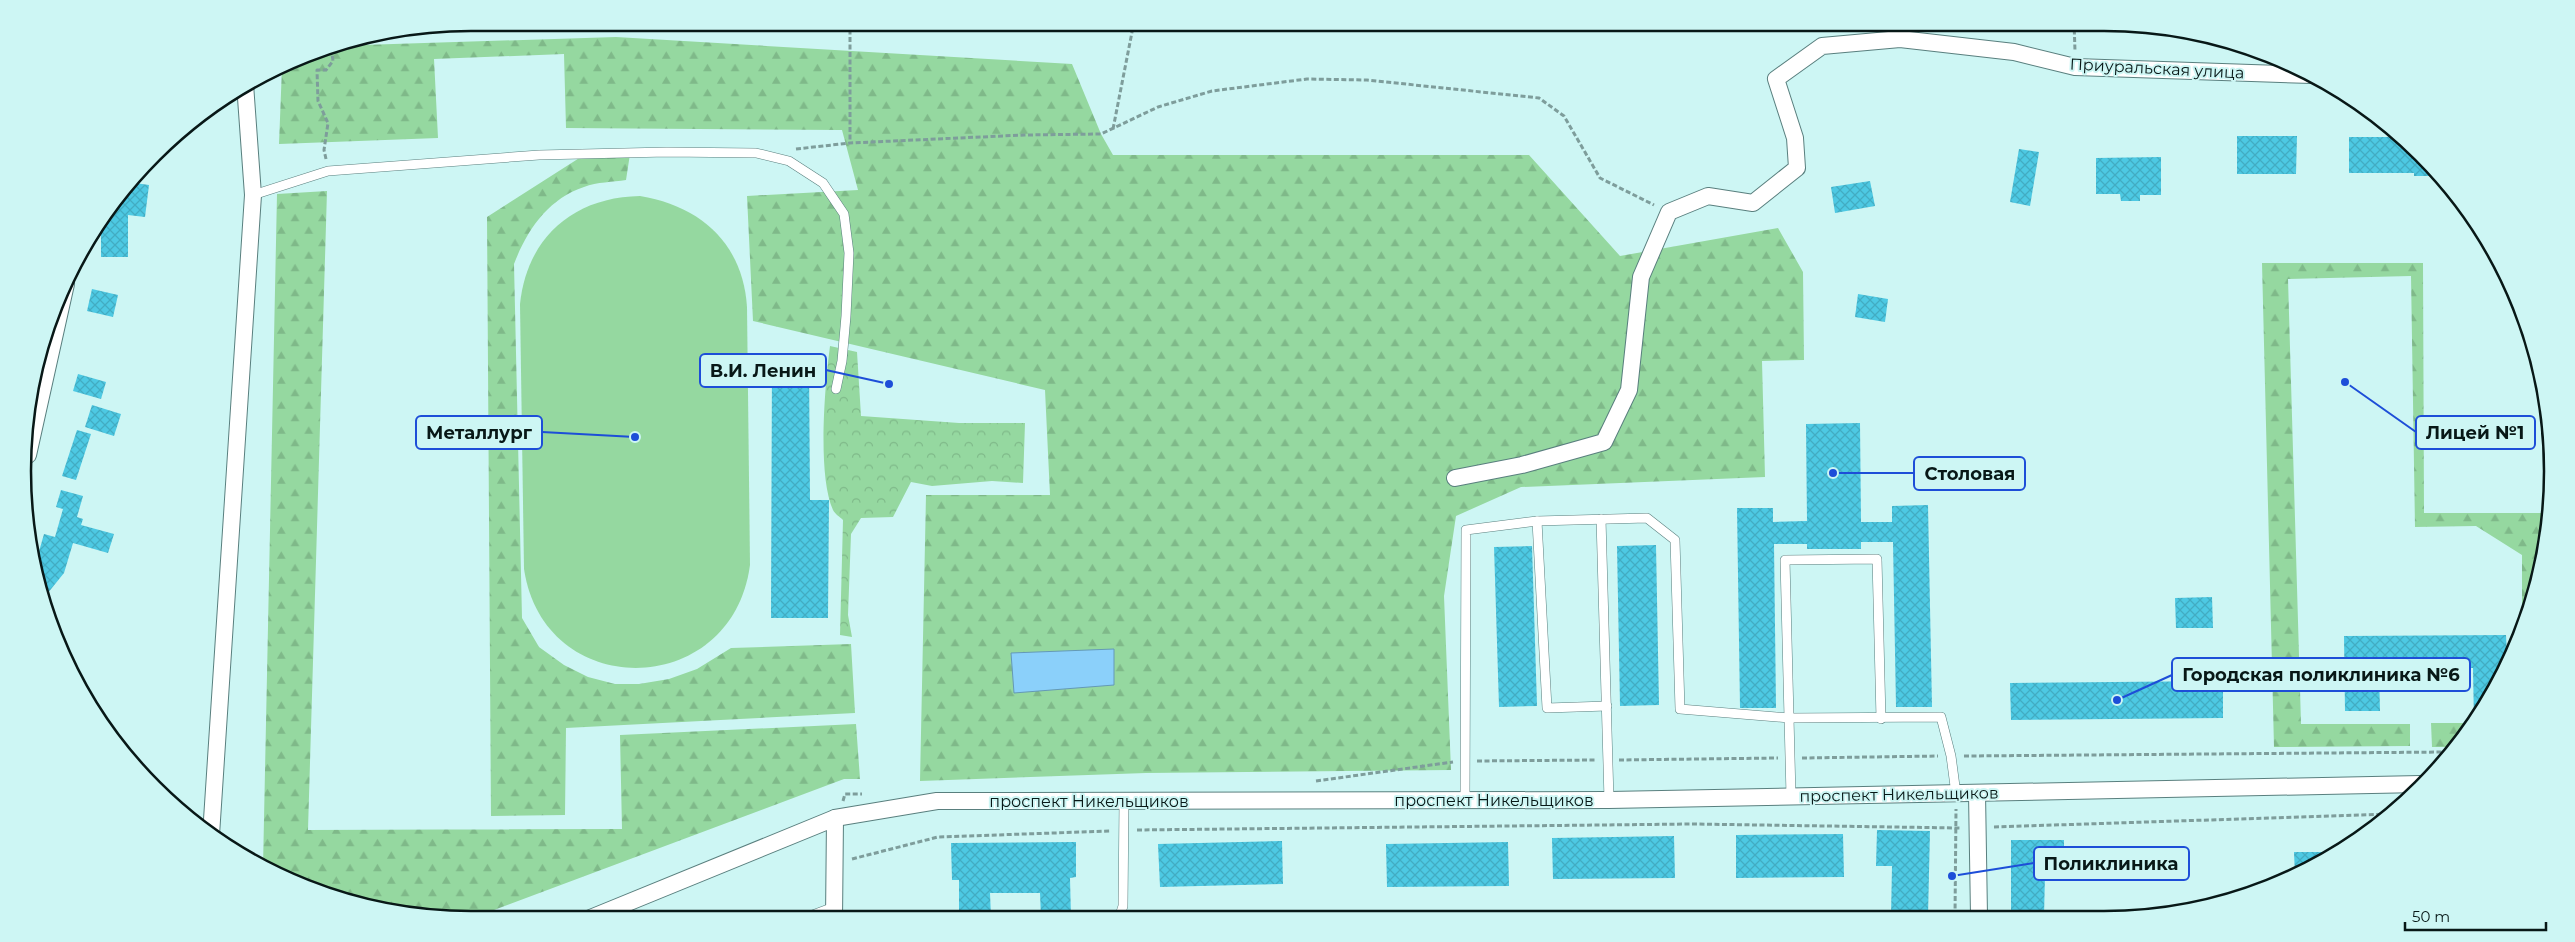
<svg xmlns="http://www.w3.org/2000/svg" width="2575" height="942" viewBox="0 0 2575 942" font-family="Montserrat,sans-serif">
<defs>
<pattern id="grass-dots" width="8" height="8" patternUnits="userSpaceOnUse" patternTransform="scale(1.25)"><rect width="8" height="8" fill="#95d8a0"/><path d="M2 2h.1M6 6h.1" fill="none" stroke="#7fb989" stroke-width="1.8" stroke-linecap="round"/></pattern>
<pattern id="forest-firs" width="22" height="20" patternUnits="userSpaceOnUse" patternTransform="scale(1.25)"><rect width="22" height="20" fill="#95d8a0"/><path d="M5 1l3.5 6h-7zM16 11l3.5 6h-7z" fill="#7fb989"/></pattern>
<pattern id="park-crowns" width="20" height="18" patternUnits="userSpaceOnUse" patternTransform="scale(1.25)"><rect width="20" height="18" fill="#95d8a0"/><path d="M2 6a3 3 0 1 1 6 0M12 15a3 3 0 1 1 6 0" fill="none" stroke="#7fb989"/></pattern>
<pattern id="building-cross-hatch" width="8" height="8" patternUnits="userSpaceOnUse" patternTransform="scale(1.25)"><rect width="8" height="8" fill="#4dc9e3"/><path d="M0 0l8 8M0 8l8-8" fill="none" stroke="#42acc2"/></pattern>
</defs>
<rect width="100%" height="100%" fill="#cdf6f4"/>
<path fill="url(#grass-dots)" d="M471 22H697V23L420 31Z"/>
<g fill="url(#forest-firs)">
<path d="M616 37 1072 64 1101 134 1113 155H1529L1620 256 1778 228 1803 272 1804 360 1762 361 1765 477 1521 487 1456 516 1444 596 1451 770 1146 773 920 781 926 495H1050L1045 390 753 321 747 196 858 190 842 130 566 128 564 54 434 59 438 138 279 144 282 67 331 46Z"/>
<path d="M630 154 626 180C613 182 597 182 584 187 548 199 527 230 514 264L522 618 539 647 564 665 588 677 615 684H639L669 679 697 669 731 648 851 644 855 713 566 728 565 815 491 816 487 217 584 155Z"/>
<path d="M327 191 308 830 622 829 620 735 856 724 860 779H844L470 919 355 904 272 873 263 867 277 194Z"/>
<path d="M2262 263H2423L2424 513H2550L2537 587 2522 621V555L2476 526 2415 527 2411 276 2288 279 2301 724H2410V746L2274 747Z"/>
<path d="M2431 723H2474L2453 747H2432Z"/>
</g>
<path fill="url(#park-crowns)" d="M830 346 857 352 861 416 959 423H1025L1023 483 992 481 932 486 911 482 893 517 861 518 851 534 848 615 852 637 840 635 843 520C840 517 835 514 833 510 817 474 825 385 830 346Z"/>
<path fill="#95d8a0" d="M640 196C701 206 743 244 747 307L750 565C732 700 544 703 524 569L520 304C527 237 574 197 640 196Z"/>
<path fill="#8bd0fa" stroke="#6499b6" d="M1114 649V685L1014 693 1011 653Z"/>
<g fill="url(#building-cross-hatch)">
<path d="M2237 136H2297L2296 174H2237Z"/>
<path d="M2349 137H2400L2442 176H2414V173H2349Z"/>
<path d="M2019 149 2039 152 2030 206 2010 202Z"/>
<path d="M2161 157V195H2140V201H2121L2120 194H2096V158Z"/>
<path d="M1870 181 1875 206 1835 213 1831 187Z"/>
<path d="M135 183 149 185 145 217 128 215V257H101V224Z"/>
<path d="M92 289 118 295 113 317 87 311Z"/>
<path d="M1858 294 1888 299 1885 322 1855 317Z"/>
<path d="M772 361H809L810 500H829L828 618H771Z"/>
<path d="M78 374 106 382 101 399 73 391Z"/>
<path d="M92 405 121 414 114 436 85 427Z"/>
<path d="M1860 423 1861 522H1892V506L1928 505 1932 707H1896L1893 542H1861V549H1807V544H1774L1776 708H1740L1737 508H1773V522L1807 521 1806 424Z"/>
<path d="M77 430 91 434 76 480 62 476Z"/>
<path d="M61 490 83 496 77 517 83 519 81 525 114 534 108 553 73 543 64 573 43 599 32 562 38 555 44 534 55 537 63 509 56 507Z"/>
<path d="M1656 545 1659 705 1620 706 1617 546Z"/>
<path d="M1532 546 1537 706 1499 707 1494 547Z"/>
<path d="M2212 597 2213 628H2176L2175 598Z"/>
<path d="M2506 635 2507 655 2474 723 2473 668 2379 669 2380 711H2345L2344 636Z"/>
<path d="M2223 681V718L2011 720 2010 683Z"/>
<path d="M1877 830 1930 831 1928 916H1891L1892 866H1876Z"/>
<path d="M1843 834 1844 877 1736 878V835Z"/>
<path d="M1674 836 1675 878 1553 879 1552 838Z"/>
<path d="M2011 840H2064V876L2045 875 2044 916H2011Z"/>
<path d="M1282 841 1283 884 1160 887 1158 844Z"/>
<path d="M1076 842V877L1070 878 1071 918H1041L1040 893H990L991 918H959V880H952L951 843Z"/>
<path d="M1508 842 1509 886 1387 887 1386 844Z"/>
<path d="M2294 852H2334L2302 873 2295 876Z"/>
</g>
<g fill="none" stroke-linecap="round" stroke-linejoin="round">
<g stroke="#597f7e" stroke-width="10">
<g id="service">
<path d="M253 195 328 171 539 155 667 152 756 153 789 161 823 183 844 214 849 253 846 316 842 361 836 389"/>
<path d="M1601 519 1609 800"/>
<path d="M1537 521 1547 708 1607 706"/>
<path d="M1791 796 1785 560 1877 559 1881 719"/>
<path d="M1465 800 1466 530 1537 521 1647 518 1675 540 1680 709 1789 718 1941 717 1951 756 1956 794"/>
<path d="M1119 918 1123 906 1124 801"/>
<path d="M802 919 834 907"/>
</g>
</g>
<g stroke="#597f7e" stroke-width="18">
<g id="minor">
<path d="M28 455 66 284"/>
<path d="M1455 478 1522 465 1604 442 1629 390 1641 277 1669 212 1708 196 1753 203 1797 168 1795 138 1776 79 1822 46 1900 39 2014 52 2075 67 2312 75"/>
<path d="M1977 793 1979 916"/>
<path d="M211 835 253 195 245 84"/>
<path d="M588 919 835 818 937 801 1609 800 2421 784"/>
<path d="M834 919 835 818"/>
</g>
</g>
<g stroke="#7e9d9b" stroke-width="3" stroke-dasharray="5 2.5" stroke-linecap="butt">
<path d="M850 22V143"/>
<path d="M2074 22 2075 51"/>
<path d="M1113 129 1134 22"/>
<path d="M796 149 850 143 1024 135 1101 134 1158 107 1212 91 1307 79 1367 80 1539 98 1564 116 1600 178 1654 205"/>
<path d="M326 159 324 150 328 123 318 101 317 70H326L333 61 331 46"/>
<path d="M1964 756 2449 752"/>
<path d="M1802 758 1938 756"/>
<path d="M1619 760 1778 758"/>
<path d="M1477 761 1595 760"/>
<path d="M1316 781 1453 762"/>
<path d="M843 801 845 794H862"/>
<path d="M1994 827 2391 814"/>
<path d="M1137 830 1693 824 1960 828"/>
<path d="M852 859 938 837 1111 831"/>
<path d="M1955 916 1956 809"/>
</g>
<use href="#service" stroke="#fff" stroke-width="9"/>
<use href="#minor" stroke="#fff" stroke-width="16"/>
</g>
<g text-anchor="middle" stroke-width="4" stroke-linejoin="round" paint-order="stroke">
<g font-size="16" fill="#081817" stroke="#cdf6f4">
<text transform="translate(2157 68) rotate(3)" y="6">Приуральская улица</text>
<text transform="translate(1899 794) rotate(-1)" y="6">проспект Никельщиков</text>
<text x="1494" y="806">проспект Никельщиков</text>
<text x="1089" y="807">проспект Никельщиков</text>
</g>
</g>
<path d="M0 0H2575V942H0ZM471 31H2104A440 440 0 0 1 2544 471V471A440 440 0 0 1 2104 911H471A440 440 0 0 1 31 471V471A440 440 0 0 1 471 31Z" fill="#cdf6f4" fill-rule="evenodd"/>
<path fill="none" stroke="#081817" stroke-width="2.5" d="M471 31H2104A440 440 0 0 1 2544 471V471A440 440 0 0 1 2104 911H471A440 440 0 0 1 31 471V471A440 440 0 0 1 471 31Z"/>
<path fill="none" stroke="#1d4ed8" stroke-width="2" d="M889 384L826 370M635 437L542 432M2345 382L2416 432M1833 473L1914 473M2117 700L2172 675M1952 876L2034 863"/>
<g fill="#1d4ed8" stroke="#cdf6f4" stroke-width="2">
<circle cx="889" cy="384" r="5"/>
<circle cx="635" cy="437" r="5"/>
<circle cx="2345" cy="382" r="5"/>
<circle cx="1833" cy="473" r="5"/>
<circle cx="2117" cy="700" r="5"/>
<circle cx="1952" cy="876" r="5"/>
</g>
<g fill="#cdf6f4" stroke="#1d4ed8" stroke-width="2">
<rect x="700" y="354" width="126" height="33" rx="5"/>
<rect x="416" y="416" width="126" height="33" rx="5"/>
<rect x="2416" y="416" width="119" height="33" rx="5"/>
<rect x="1914" y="457" width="111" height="33" rx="5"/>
<rect x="2172" y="658" width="298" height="33" rx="5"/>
<rect x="2034" y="847" width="155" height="33" rx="5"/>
</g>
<g font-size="18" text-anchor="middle" font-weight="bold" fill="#081817">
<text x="763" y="377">В.И. Ленин</text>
<text x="479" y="439">Металлург</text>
<text x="2475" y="439">Лицей №1</text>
<text x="1970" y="480">Столовая</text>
<text x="2321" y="681">Городская поликлиника №6</text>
<text x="2111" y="870">Поликлиника</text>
</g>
<path d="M2405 922v8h141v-8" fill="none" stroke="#081817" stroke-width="2.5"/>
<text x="2412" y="922" font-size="15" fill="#081817" stroke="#cdf6f4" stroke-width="4" paint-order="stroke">50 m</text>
</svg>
